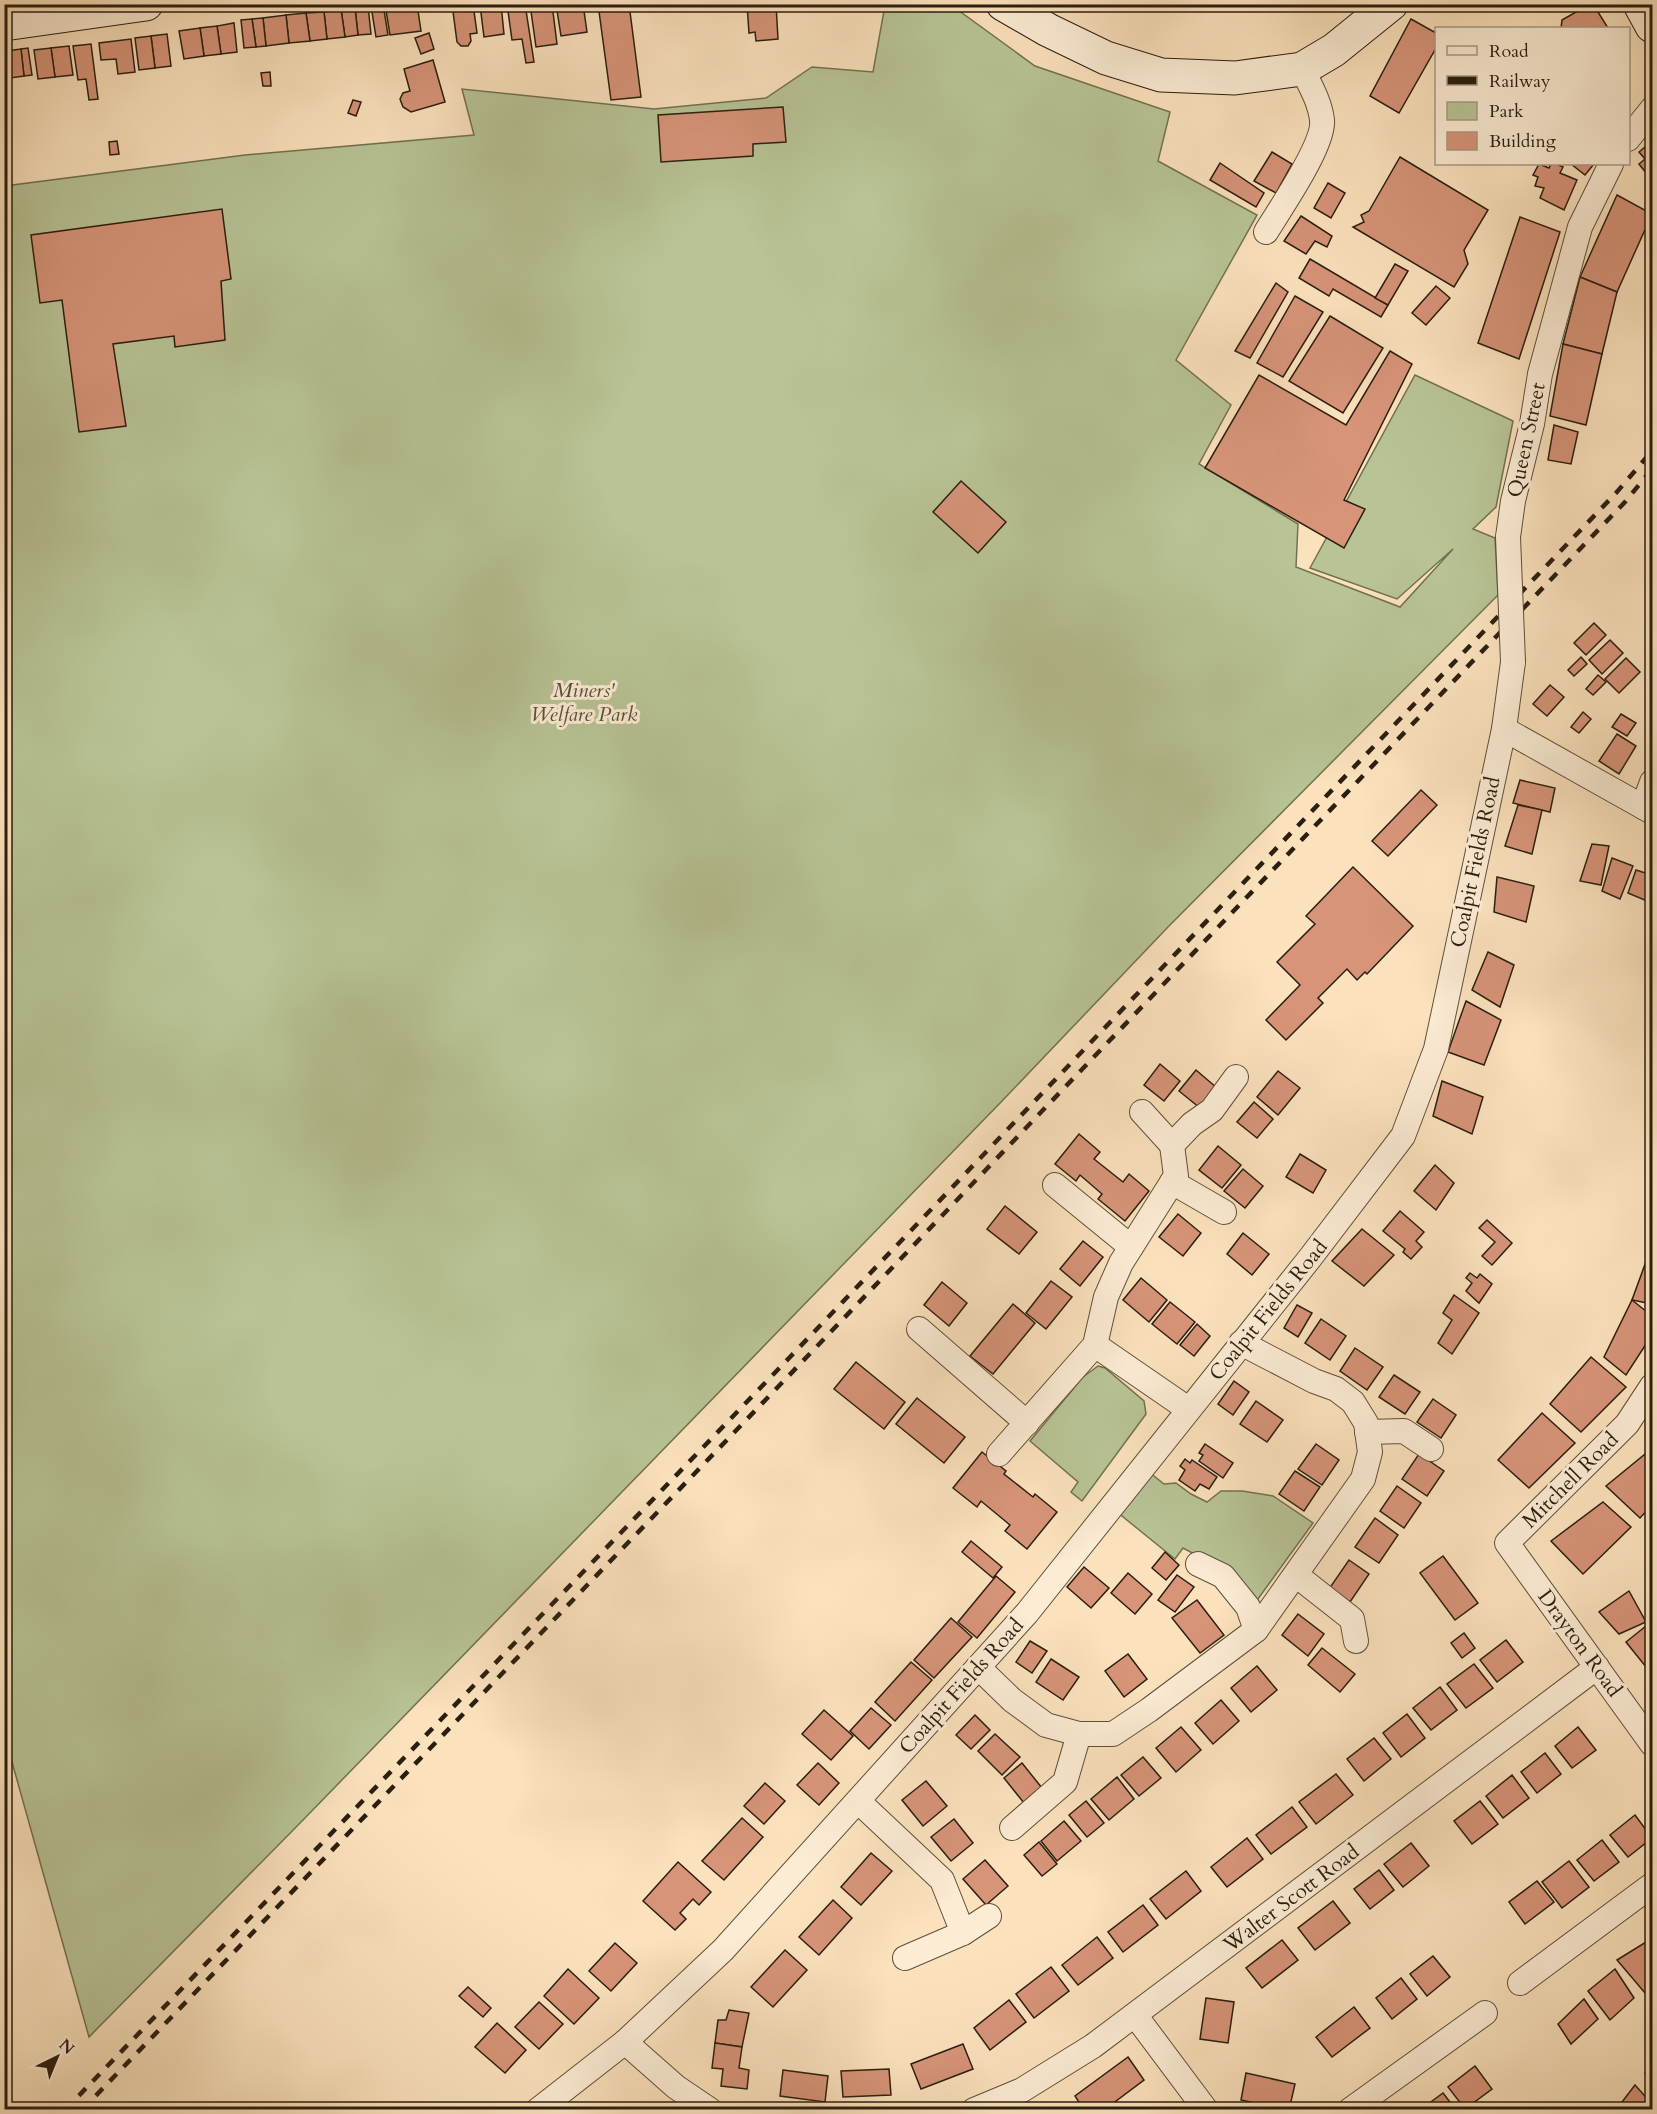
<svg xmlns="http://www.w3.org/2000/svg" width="1657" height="2114" viewBox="0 0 1657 2114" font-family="Cardo,serif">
<rect width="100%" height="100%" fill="#fbe2bd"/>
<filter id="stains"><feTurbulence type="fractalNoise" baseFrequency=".00333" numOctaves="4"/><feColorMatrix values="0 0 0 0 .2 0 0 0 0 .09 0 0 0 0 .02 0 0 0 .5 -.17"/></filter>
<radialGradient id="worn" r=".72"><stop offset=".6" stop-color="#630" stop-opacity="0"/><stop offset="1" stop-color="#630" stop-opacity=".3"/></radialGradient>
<g fill="#b8c496" stroke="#727152" stroke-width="1.5">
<path d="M885 5H951L1035 66 1170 112 1158 161 1257 215 1176 360 1231 405 1199 464 1298 524 1296 567 1400 607 1453 549 1397 599 1310 568 1415 375 1513 421 1496 507 1473 529 1495 538 1498 595 1168 927 1003 1100 304 1819 89 2037 5 1737V186L245 155 474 135 462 89 654 109 766 98 812 67 873 72Z"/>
<path d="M1098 1366 1105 1368 1144 1401 1146 1414 1082 1501 1071 1492 1078 1482 1030 1441 1083 1377Z"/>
<path d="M1149 1472 1164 1484 1176 1483 1191 1494 1207 1502 1221 1491H1242L1273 1496 1313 1523 1255 1603 1219 1567 1183 1548 1175 1559 1117 1512Z"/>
</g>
<g fill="#d79479" stroke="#2b1e0f" stroke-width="1.5">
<path d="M383 4 388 35 376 37 371 6Z"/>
<path d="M385 4H417L421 31 390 35Z"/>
<path d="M452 4H473L477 33 470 34 471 41 468 46H461L457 42Z"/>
<path d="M501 4 504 34 484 37 480 5Z"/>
<path d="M507 4H525L534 62 526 63 522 39 512 40Z"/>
<path d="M530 4H552L557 44 536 47Z"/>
<path d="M556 4H583L587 32 561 36Z"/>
<path d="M598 4H629L641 97 611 100Z"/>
<path d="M641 4H653V10L642 11Z"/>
<path d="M653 4H665L666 8 653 10Z"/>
<path d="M665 4H677V7L666 8Z"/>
<path d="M747 4H776L778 39 756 41 755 32 749 33Z"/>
<path d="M1590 4H1593L1608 28H1561L1562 20Z"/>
<path d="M368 6 371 34 358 35 355 8Z"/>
<path d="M355 8 358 35 345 37 341 9Z"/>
<path d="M341 9 345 37 327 39 324 12Z"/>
<path d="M324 12 327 39 310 41 306 13Z"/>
<path d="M306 13 310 41 289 43 286 15Z"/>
<path d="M286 15 289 43 266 46 263 18Z"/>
<path d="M263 18 266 46 256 47 252 19Z"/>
<path d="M252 19 256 47 244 48 241 20Z"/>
<path d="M1411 19 1436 33V48L1399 113 1370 96Z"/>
<path d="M234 23 237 52 221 54 217 26Z"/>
<path d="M217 26 221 54 204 56 200 28Z"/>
<path d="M200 28 204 56 184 59 179 31Z"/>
<path d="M429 33 434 49 421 54 415 38Z"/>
<path d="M167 34 171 66 155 68 151 36Z"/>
<path d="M151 36 155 68 139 70 135 38Z"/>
<path d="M131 39 135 72 118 74 116 59 101 60 99 43Z"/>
<path d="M91 44 98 99 89 100 86 79 78 80 73 46Z"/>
<path d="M69 46 73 75 55 77 51 48Z"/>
<path d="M28 48 32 75 24 76 21 49Z"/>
<path d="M51 48 55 77 38 79 34 50Z"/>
<path d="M21 49 24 76 10 78 6 51Z"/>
<path d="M4 51 10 78 4 79Z"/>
<path d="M433 60 445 102 411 112 403 107 400 99 403 93 410 91 404 69Z"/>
<path d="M270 72 271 86H263L261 73Z"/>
<path d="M353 100 361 102 356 116 348 113Z"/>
<path d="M783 107 786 142 753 144V156L661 162 658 115Z"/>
<path d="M117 141 119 154 110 155 109 142Z"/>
<path d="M1652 141V177L1651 179 1639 164 1645 159 1639 152Z"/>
<path d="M1272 152 1292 164 1276 193 1254 181Z"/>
<path d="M1400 157 1488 210 1464 250 1468 264 1454 287 1353 227 1364 222 1361 215 1369 211Z"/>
<path d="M1220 163 1264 193 1256 207 1210 180Z"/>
<path d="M1539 164 1549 168 1551 164H1556L1563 167 1560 173 1577 180 1564 210 1540 198 1544 188 1535 186 1538 177 1533 175Z"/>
<path d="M1571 164H1594L1585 175Z"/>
<path d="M1328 183 1345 193 1331 218 1314 208Z"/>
<path d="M1617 195 1652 214 1617 292 1580 277Z"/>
<path d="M222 209 231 279 221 281 225 340 175 347 174 336 113 344 126 426 79 432 62 300 40 303 31 235Z"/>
<path d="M1301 216 1332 236 1327 247 1315 241 1306 254 1284 241Z"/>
<path d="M1520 217 1560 232 1519 359 1478 343Z"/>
<path d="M1310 259 1388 305 1381 317 1333 289 1329 296 1299 278Z"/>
<path d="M1395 264 1408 271 1388 305 1375 298Z"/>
<path d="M1580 277 1617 292 1602 354 1563 344Z"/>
<path d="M1276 283 1288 292 1250 358 1235 351Z"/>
<path d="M1436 286 1450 298 1426 325 1412 313Z"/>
<path d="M1295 296 1323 312 1283 377 1257 363Z"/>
<path d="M1330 316 1383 348 1343 413 1289 381Z"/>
<path d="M1563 344 1602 354 1586 425 1550 416Z"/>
<path d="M1390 351 1412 364 1344 500 1365 509 1344 548 1205 468 1259 375 1346 425Z"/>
<path d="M1554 425 1578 432 1571 464 1548 460Z"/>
<path d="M961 481 1006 522 978 553 933 512Z"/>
<path d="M1594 623 1606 635 1586 655 1574 643Z"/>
<path d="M1610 640 1623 653 1602 674 1589 660Z"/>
<path d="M1581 657 1587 664 1574 676 1568 670Z"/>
<path d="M1626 658 1640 672 1619 693 1605 679Z"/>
<path d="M1598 675 1606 682 1593 695 1586 689Z"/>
<path d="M1652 676V700L1646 698Z"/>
<path d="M1550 685 1564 697 1547 716 1533 704Z"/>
<path d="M1583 712 1591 719 1579 733 1571 727Z"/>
<path d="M1621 714 1636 723 1627 736 1612 727Z"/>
<path d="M1617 734 1636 746 1619 774 1599 761Z"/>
<path d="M1520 780 1555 788 1550 812 1513 803Z"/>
<path d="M1421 790 1437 805 1388 856 1372 841Z"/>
<path d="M1518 805 1542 810 1532 854 1505 846Z"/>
<path d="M1592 844 1609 846 1601 885 1580 881Z"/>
<path d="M1612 858 1633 866 1620 899 1602 891Z"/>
<path d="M1353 867 1413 926 1367 974 1365 972 1357 980 1347 969 1318 998 1323 1003 1286 1040 1266 1020 1300 985 1277 962 1315 924 1306 916Z"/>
<path d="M1636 870 1652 875V884L1647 901 1628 893Z"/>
<path d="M1497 877 1534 886 1526 922 1494 912Z"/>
<path d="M1488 952 1514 965 1500 1007 1472 990Z"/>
<path d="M1466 1001 1501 1020 1484 1065 1448 1052Z"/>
<path d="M1160 1064 1180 1081 1164 1101 1144 1085Z"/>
<path d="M1196 1070 1217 1088 1200 1108 1179 1091Z"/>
<path d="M1278 1071 1300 1088 1278 1115 1257 1097Z"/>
<path d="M1442 1081 1483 1097 1472 1134 1433 1116Z"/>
<path d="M1254 1102 1273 1119 1257 1138 1237 1122Z"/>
<path d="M1079 1134 1100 1152 1094 1159 1123 1182 1129 1174 1149 1191 1125 1221 1098 1199 1102 1194 1080 1175 1076 1181 1055 1164Z"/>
<path d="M1218 1146 1241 1165 1222 1188 1199 1170Z"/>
<path d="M1300 1154 1326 1170 1313 1193 1286 1177Z"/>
<path d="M1435 1165 1454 1183 1436 1210 1414 1191Z"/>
<path d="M1243 1169 1263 1186 1245 1208 1224 1191Z"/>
<path d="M1005 1206 1037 1232 1019 1254 987 1229Z"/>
<path d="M1400 1211 1424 1232 1416 1241 1422 1247 1411 1259 1403 1252 1405 1249 1383 1231Z"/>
<path d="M1178 1214 1201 1233 1183 1256 1159 1237Z"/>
<path d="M1487 1220 1512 1243 1492 1265 1482 1256 1495 1242 1479 1228Z"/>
<path d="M1362 1229 1394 1255 1364 1286 1332 1261Z"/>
<path d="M1243 1233 1269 1254 1252 1275 1227 1254Z"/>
<path d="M1083 1241 1103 1257 1080 1286 1060 1269Z"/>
<path d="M1652 1245V1304L1632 1300Z"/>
<path d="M1470 1273 1477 1278 1480 1274 1492 1284 1479 1303 1466 1291 1472 1283 1466 1278Z"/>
<path d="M1141 1278 1167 1300 1149 1322 1123 1300Z"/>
<path d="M1051 1281 1072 1297 1046 1329 1026 1313Z"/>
<path d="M942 1282 967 1303 949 1326 924 1305Z"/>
<path d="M1454 1295 1479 1313 1452 1354 1438 1343 1452 1320 1443 1313Z"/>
<path d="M1632 1300 1652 1316V1335L1626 1375 1604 1357Z"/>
<path d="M1170 1302 1195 1322 1177 1344 1152 1324Z"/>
<path d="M1013 1304 1035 1323 993 1374 970 1356Z"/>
<path d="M1297 1305 1312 1313 1298 1337 1284 1328Z"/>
<path d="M1321 1319 1346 1336 1330 1360 1305 1343Z"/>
<path d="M1197 1324 1210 1336 1194 1356 1180 1345Z"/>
<path d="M1355 1348 1383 1367 1367 1390 1340 1371Z"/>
<path d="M1591 1357 1626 1387 1581 1432 1550 1404Z"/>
<path d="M856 1362 905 1402 884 1429 834 1389Z"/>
<path d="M1394 1375 1420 1392 1405 1414 1379 1397Z"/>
<path d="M1234 1381 1249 1392 1233 1415 1218 1404Z"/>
<path d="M917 1398 965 1437 944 1463 896 1424Z"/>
<path d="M1433 1399 1456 1415 1441 1438 1417 1422Z"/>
<path d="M1256 1401 1283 1420 1267 1442 1240 1424Z"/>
<path d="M1542 1413 1575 1443 1529 1488 1498 1460Z"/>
<path d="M1205 1444 1233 1463 1223 1478 1199 1461 1203 1455 1199 1453Z"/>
<path d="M1316 1444 1339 1460 1322 1485 1298 1469Z"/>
<path d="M1650 1450 1652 1452V1505L1640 1518 1606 1486Z"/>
<path d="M982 1452 1006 1471 1004 1474 1033 1497 1035 1494 1057 1512 1027 1549 1005 1531 1010 1525 981 1501 977 1507 953 1488Z"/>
<path d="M1419 1454 1444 1471 1427 1496 1402 1479Z"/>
<path d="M1185 1459 1190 1463 1192 1460 1217 1477 1209 1489 1200 1484 1195 1491 1179 1480 1185 1470 1180 1466Z"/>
<path d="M1295 1471 1320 1487 1304 1511 1279 1494Z"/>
<path d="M1397 1486 1421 1503 1404 1528 1380 1511Z"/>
<path d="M1603 1502 1631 1527 1583 1574 1551 1541Z"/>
<path d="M1375 1518 1398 1535 1379 1563 1355 1547Z"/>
<path d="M971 1541 1002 1567 993 1578 962 1552Z"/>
<path d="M1165 1552 1179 1565 1166 1580 1152 1568Z"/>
<path d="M1443 1556 1478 1603 1455 1620 1420 1573Z"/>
<path d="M1349 1560 1369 1574 1350 1602 1329 1589Z"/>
<path d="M1084 1567 1109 1588 1091 1608 1067 1587Z"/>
<path d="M1128 1573 1152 1594 1135 1614 1111 1593Z"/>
<path d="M1177 1575 1194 1587 1175 1612 1158 1600Z"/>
<path d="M996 1576 1015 1592 977 1638 958 1622Z"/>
<path d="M1629 1591 1646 1622 1619 1634 1599 1612Z"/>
<path d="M1197 1600 1224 1635 1200 1653 1172 1618Z"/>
<path d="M1298 1614 1324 1634 1308 1656 1282 1635Z"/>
<path d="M951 1618 972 1637 934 1678 914 1660Z"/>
<path d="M1651 1622 1652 1626V1661L1646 1667 1626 1642Z"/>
<path d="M1464 1633 1475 1648 1462 1658 1451 1643Z"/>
<path d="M1506 1640 1523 1662 1497 1682 1480 1660Z"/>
<path d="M1030 1641 1047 1651 1032 1673 1016 1662Z"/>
<path d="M1322 1648 1355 1674 1340 1692 1308 1665Z"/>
<path d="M1128 1654 1147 1679 1124 1697 1105 1671Z"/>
<path d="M1051 1659 1079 1677 1063 1700 1036 1682Z"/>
<path d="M911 1662 932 1680 895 1721 875 1702Z"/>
<path d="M1474 1664 1493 1688 1466 1708 1447 1684Z"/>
<path d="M1257 1666 1277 1690 1251 1712 1231 1688Z"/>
<path d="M1440 1687 1457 1710 1431 1730 1413 1708Z"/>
<path d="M1221 1700 1239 1721 1213 1744 1195 1723Z"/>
<path d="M871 1708 891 1725 869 1749 850 1731Z"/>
<path d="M824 1710 853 1736 831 1760 802 1734Z"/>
<path d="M1407 1714 1425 1738 1401 1757 1383 1733Z"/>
<path d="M975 1715 990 1730 971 1749 956 1735Z"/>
<path d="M1181 1727 1201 1750 1176 1772 1156 1748Z"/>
<path d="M1578 1727 1596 1750 1572 1768 1555 1746Z"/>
<path d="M995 1734 1020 1757 1002 1775 978 1751Z"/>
<path d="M1374 1738 1391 1759 1364 1781 1347 1759Z"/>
<path d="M1545 1753 1561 1774 1537 1793 1521 1772Z"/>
<path d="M1143 1757 1161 1778 1139 1796 1121 1775Z"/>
<path d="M818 1763 839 1783 819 1805 797 1785Z"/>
<path d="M1022 1763 1042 1788 1024 1803 1004 1778Z"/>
<path d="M1336 1774 1353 1795 1316 1824 1299 1802Z"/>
<path d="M1512 1775 1529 1798 1503 1818 1486 1796Z"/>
<path d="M1117 1777 1134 1799 1109 1820 1091 1799Z"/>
<path d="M926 1781 947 1806 923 1826 902 1800Z"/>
<path d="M765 1783 785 1801 764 1824 744 1806Z"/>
<path d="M1086 1801 1104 1823 1087 1837 1069 1815Z"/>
<path d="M1480 1801 1498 1824 1472 1844 1454 1821Z"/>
<path d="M1292 1807 1307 1827 1271 1854 1256 1835Z"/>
<path d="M1635 1815 1652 1838 1628 1857 1610 1835Z"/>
<path d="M742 1818 763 1837 724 1880 702 1861Z"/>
<path d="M954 1819 973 1843 951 1861 931 1837Z"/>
<path d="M1064 1821 1081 1841 1057 1861 1041 1841Z"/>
<path d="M1247 1838 1263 1859 1227 1887 1211 1867Z"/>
<path d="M1602 1840 1619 1862 1594 1881 1577 1860Z"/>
<path d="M1039 1842 1057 1864 1042 1876 1024 1855Z"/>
<path d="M1411 1843 1429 1866 1403 1887 1384 1864Z"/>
<path d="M871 1853 892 1871 861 1905 841 1887Z"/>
<path d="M985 1860 1008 1886 986 1905 963 1879Z"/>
<path d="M1569 1861 1589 1887 1562 1908 1542 1882Z"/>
<path d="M678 1862 711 1892 699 1905 693 1899 680 1913 686 1919 675 1930 643 1901Z"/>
<path d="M1379 1870 1394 1890 1370 1909 1354 1889Z"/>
<path d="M1186 1871 1201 1891 1166 1919 1150 1899Z"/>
<path d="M1537 1881 1554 1902 1525 1924 1509 1902Z"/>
<path d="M833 1900 852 1918 819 1955 799 1937Z"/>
<path d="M1333 1901 1350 1923 1315 1950 1298 1928Z"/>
<path d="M1143 1905 1158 1925 1123 1952 1108 1932Z"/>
<path d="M1097 1937 1113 1958 1078 1985 1062 1965Z"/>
<path d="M1282 1940 1298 1960 1262 1988 1246 1968Z"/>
<path d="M1646 1942 1652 1951V1987L1645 1993 1617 1960Z"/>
<path d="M615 1943 637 1963 611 1991 589 1971Z"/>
<path d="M785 1950 807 1970 773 2007 751 1987Z"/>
<path d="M1433 1956 1450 1977 1427 1996 1410 1974Z"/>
<path d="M1051 1967 1069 1991 1034 2018 1016 1994Z"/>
<path d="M568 1969 599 1998 574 2024 544 1996Z"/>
<path d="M1615 1969 1634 1998 1610 2020 1588 1991Z"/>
<path d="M1401 1978 1417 1999 1392 2019 1376 1998Z"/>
<path d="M468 1987 491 2008 483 2017 459 1996Z"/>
<path d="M1206 1998 1234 2002 1228 2043 1200 2039Z"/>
<path d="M1584 1999 1598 2019 1571 2044 1558 2024Z"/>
<path d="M1009 2000 1026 2022 990 2050 974 2028Z"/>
<path d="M539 2002 563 2024 539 2049 515 2027Z"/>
<path d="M1354 2007 1370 2028 1332 2057 1316 2037Z"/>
<path d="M729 2010 749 2013 742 2047 715 2043 718 2020H726Z"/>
<path d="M497 2023 526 2050 505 2073 475 2047Z"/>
<path d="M715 2043 742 2047 739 2068 749 2070 747 2089 721 2086 723 2069 712 2068Z"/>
<path d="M963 2044 973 2069 921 2089 911 2064Z"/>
<path d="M1128 2057 1144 2080 1104 2110H1084L1075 2096Z"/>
<path d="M1475 2066 1492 2089 1465 2109 1448 2087Z"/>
<path d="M1652 2066V2082L1645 2073Z"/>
<path d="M889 2069 891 2095 843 2097 841 2071Z"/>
<path d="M783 2070 828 2076 825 2102 780 2096Z"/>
<path d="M1246 2073 1295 2084 1289 2110 1241 2100Z"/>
<path d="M1635 2085 1652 2104V2110H1622L1619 2106Z"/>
<path d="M1443 2093 1456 2110H1420Z"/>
</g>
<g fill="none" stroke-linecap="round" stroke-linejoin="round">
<g stroke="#5f4f3a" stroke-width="26">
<g id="minor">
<path d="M1628 139 1652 109"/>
<path d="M1266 232C1280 209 1325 144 1322 120 1320 102 1310 85 1302 69"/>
<path d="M1508 537 1513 501 1532 424 1540 374 1580 227 1611 164"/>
<path d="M1504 729 1652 812"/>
<path d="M1643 807 1652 782"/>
<path d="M1142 1112 1172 1145"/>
<path d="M1172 1182 1224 1212"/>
<path d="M1055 1185 1131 1247"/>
<path d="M919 1329 1027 1423"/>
<path d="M1095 1345 1188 1409"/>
<path d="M1652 1386 1627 1424 1507 1543 1652 1744"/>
<path d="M1367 1432 1404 1431 1431 1449"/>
<path d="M999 1454 1095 1345 1106 1297 1121 1263 1176 1176 1172 1145 1192 1124 1212 1110 1236 1077"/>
<path d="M1198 1564 1223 1576 1248 1607 1256 1630"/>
<path d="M1296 1575 1352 1619 1356 1641"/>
<path d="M978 1667 1012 1700 1046 1725 1079 1734H1113L1149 1710 1256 1630 1363 1479 1370 1452 1366 1423 1353 1402 1336 1389 1314 1381 1241 1343"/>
<path d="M858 1801 942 1880 963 1933"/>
<path d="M1012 1828 1065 1782 1079 1734"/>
<path d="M905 1958 963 1933 989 1916"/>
<path d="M1520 1983 1652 1885"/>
<path d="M1135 2015 1206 2110"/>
<path d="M625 2042 676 2087 710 2110"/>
<path d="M538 2110 625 2042 723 1950 1027 1613 1310 1258 1403 1136 1436 1049 1504 729 1513 662"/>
<path d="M974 2110 1022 2090 1093 2046 1597 1667"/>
<path d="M1350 2110 1485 2013"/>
</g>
</g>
<g stroke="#2b1e0f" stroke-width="35">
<g id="secondary">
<path d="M1003 4 1048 30 1106 58 1161 75 1235 78 1302 69 1334 50 1391 4"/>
<path d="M1640 4 1652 26"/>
<path d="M4 24 146 4"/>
</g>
</g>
<use href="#minor" stroke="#fcecd4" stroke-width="24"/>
<use href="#secondary" stroke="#fcecd4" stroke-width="33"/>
<g stroke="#2b1e0f" stroke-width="4.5" stroke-dasharray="10 10" stroke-linecap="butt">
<path d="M65 2110 791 1356 1616 493 1652 451"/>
<path d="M82 2110 800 1364 1625 502 1652 469"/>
</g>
<g stroke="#5f4f3a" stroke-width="26" stroke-linecap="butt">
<path id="minor-bridge" d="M1508 537 1513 662"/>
</g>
<use href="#minor-bridge" stroke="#fcecd4" stroke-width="24"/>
</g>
<g text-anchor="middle" stroke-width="6" stroke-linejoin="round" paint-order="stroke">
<g font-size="21" fill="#2b1e0f" stroke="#fcecd4">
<text transform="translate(1526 440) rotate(-78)" y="7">Queen Street</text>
<text transform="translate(1475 862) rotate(-78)" y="7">Coalpit Fields Road</text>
<text transform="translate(1268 1310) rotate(-51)" y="7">Coalpit Fields Road</text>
<text transform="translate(1570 1480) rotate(-45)" y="7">Mitchell Road</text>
<text transform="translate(1580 1643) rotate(54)" y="7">Drayton Road</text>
<text transform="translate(961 1686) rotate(-48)" y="7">Coalpit Fields Road</text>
<text transform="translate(1291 1898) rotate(-37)" y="7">Walter Scott Road</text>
</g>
<g font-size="21" font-style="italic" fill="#555038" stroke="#fcecd4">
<text x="584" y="697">Miners'<tspan x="584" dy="24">Welfare Park</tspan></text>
</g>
</g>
<rect width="1657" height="2114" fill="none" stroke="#fbe2bd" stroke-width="24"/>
<rect x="6" y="6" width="1645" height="2102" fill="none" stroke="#2b1e0f" stroke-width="3"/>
<rect x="12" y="12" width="1633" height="2090" fill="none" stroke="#2b1e0f" stroke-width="1.5"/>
<rect x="1435" y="27" width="195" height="138" fill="#fcecd4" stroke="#a89a85" stroke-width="1.5"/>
<rect x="1447" y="46" width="30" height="9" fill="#fcecd4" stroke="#a89a85" stroke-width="1.5"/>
<text x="1489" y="57" font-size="18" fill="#2b1e0f">Road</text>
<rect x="1447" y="76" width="30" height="9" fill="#2b1e0f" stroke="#a89a85" stroke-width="1.5"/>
<text x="1489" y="87" font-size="18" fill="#2b1e0f">Railway</text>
<rect x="1447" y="102" width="30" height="18" fill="#b8c496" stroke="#a89a85" stroke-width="1.5"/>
<text x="1489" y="117" font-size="18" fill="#2b1e0f">Park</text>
<rect x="1447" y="132" width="30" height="18" fill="#d79479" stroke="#a89a85" stroke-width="1.5"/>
<text x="1489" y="147" font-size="18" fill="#2b1e0f">Building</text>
<g transform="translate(57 2057) rotate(43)" stroke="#fcecd4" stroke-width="4.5" paint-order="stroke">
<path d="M0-4.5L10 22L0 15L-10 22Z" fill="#2b1e0f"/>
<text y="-9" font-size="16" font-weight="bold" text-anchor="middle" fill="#2b1e0f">N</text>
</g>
<rect width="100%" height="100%" filter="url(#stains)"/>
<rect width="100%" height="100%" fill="url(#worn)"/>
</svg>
